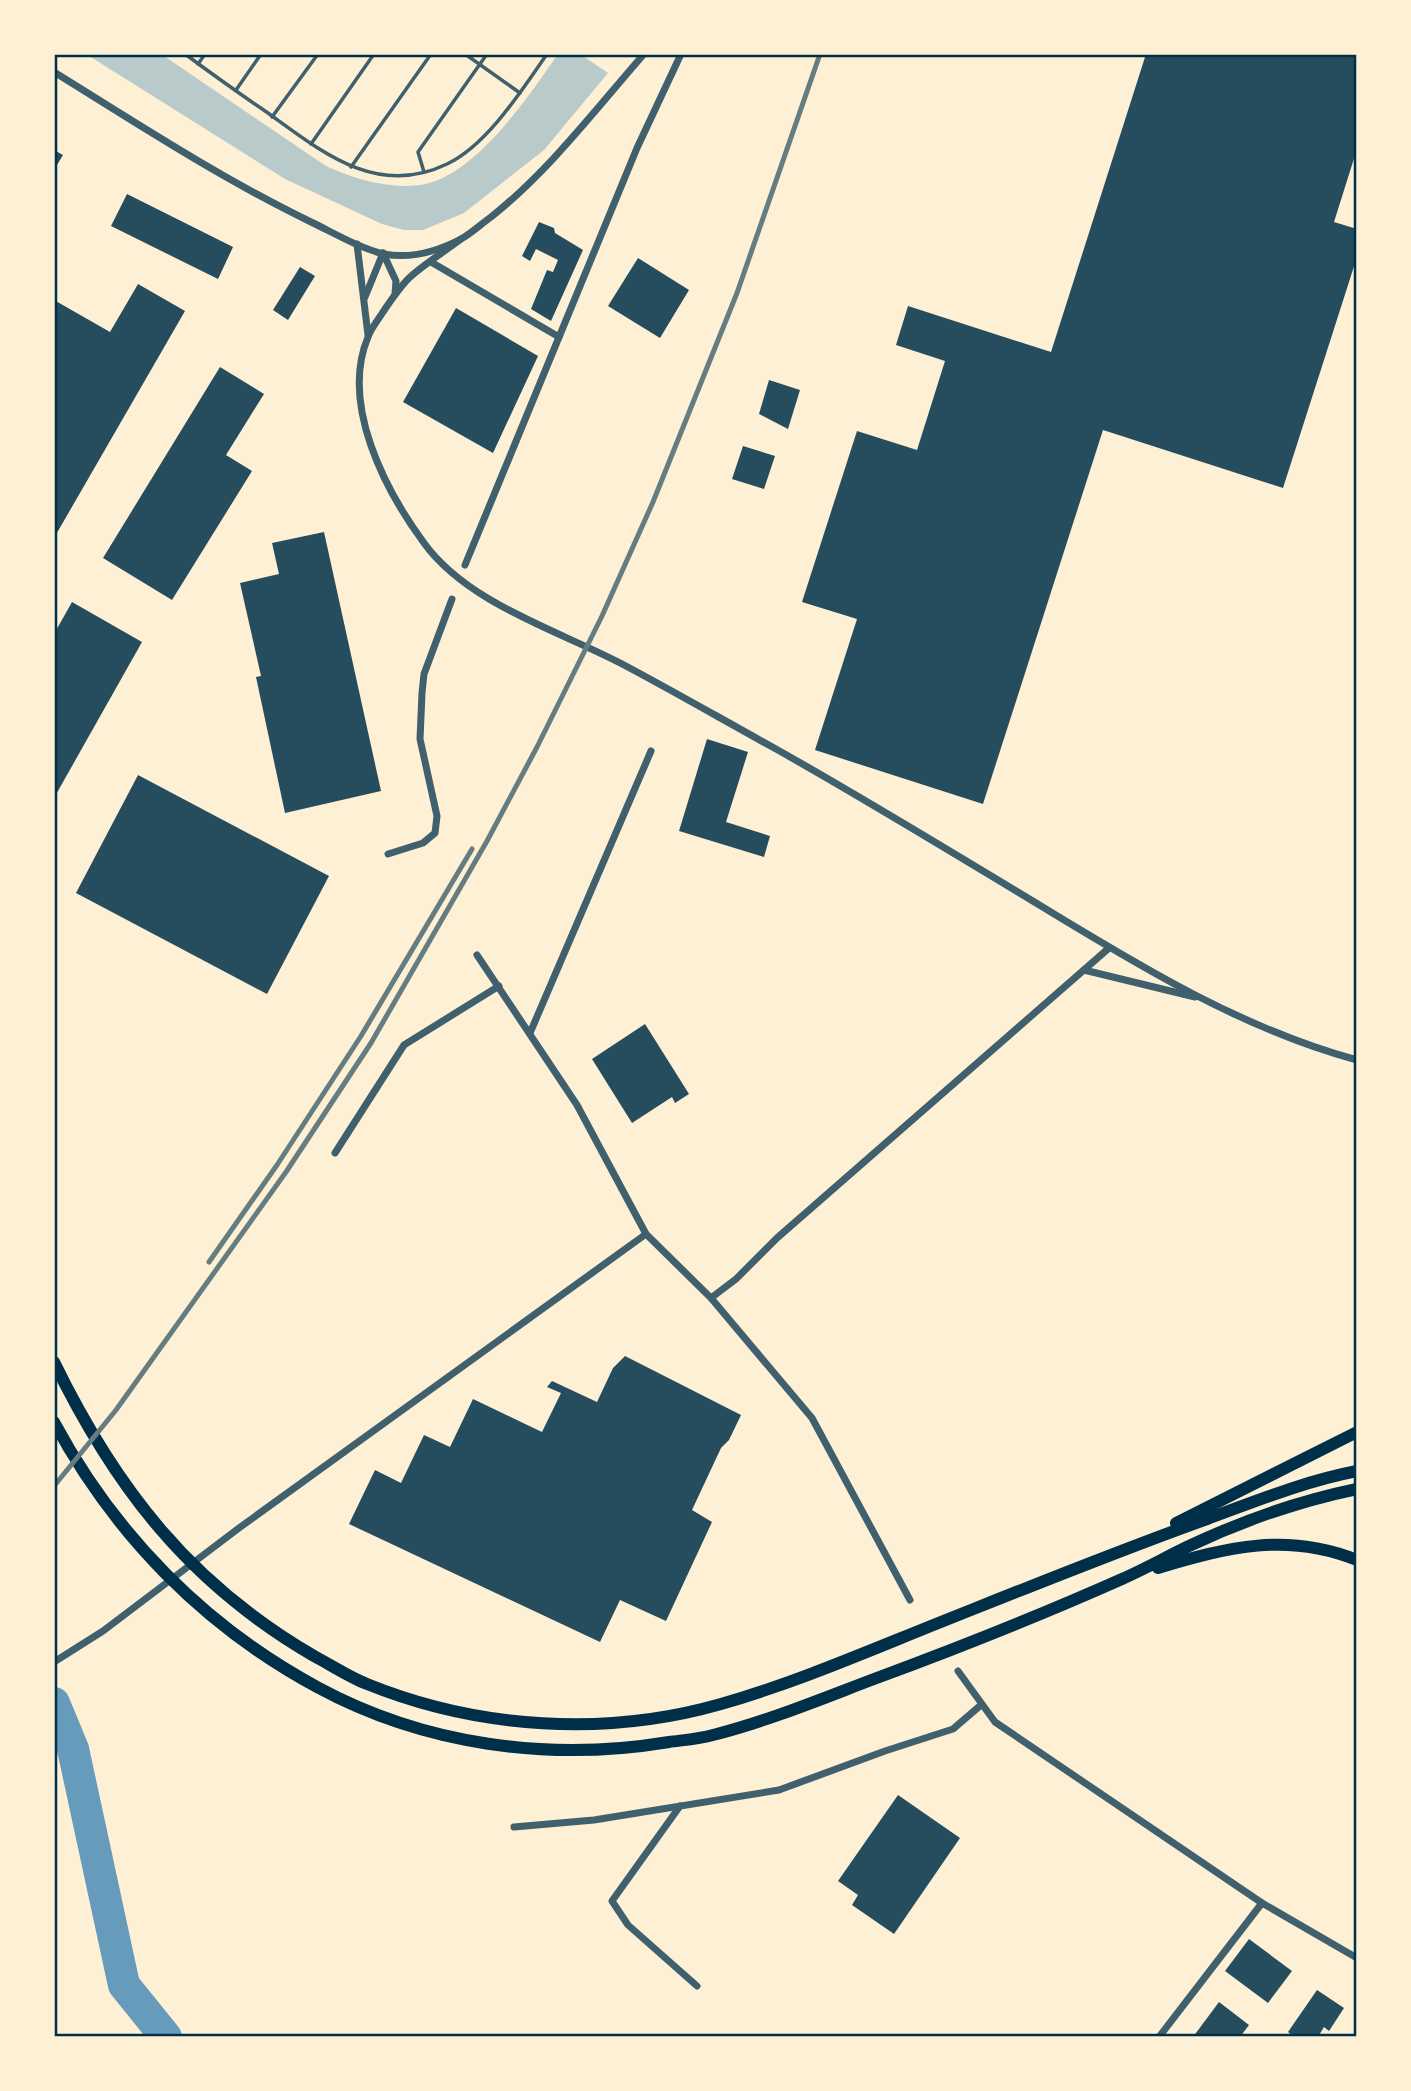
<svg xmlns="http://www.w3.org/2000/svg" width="1411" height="2091" viewBox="0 0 1411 2091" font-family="Karla,sans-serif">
<rect width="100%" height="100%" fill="#fdf0d5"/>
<path fill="#b9caca" d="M86 54H161L326 166C355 179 387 189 420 185 474 178 529 96 558 54H580L608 73 544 150 464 213 423 230H404L382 224 285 179Z"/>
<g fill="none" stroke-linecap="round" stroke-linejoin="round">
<path stroke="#669bbc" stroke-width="32" d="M54 1703 73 1749 124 1985 166 2037"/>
</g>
<g fill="#264d5e">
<path d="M1146 54H1357V149L1334 222 1357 229V257L1283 488 1103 430 983 804 815 750 857 619 802 602 857 431 917 450 945 361 896 345 908 306 1051 352Z"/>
<path d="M54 150 63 155 54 170Z"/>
<path d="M127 194 233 247 218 279 111 226Z"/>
<path d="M539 222 554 228 555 233 583 250 551 321 531 309 547 270 553 272 558 260 536 249 530 261 522 256Z"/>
<path d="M638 258 689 290 660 338 608 306Z"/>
<path d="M300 267 315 276 288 320 273 310Z"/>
<path d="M138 284 185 311 54 538V300L110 332Z"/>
<path d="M456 308 538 356 493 453 403 402Z"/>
<path d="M220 367 264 394 226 455 252 471 172 600 103 558Z"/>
<path d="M769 380 800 390 788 429 759 414Z"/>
<path d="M743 446 775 456 764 489 732 479Z"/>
<path d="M324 532 381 791 285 813 256 677 261 676 240 583 279 574 272 543Z"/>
<path d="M72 602 142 642 54 798V634Z"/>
<path d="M707 739 748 752 726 822 770 836 764 857 679 831Z"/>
<path d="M138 775 329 876 267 994 76 893Z"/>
<path d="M645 1024 689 1094 675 1103 672 1097 632 1123 592 1059Z"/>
<path d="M625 1356 741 1415 729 1440 721 1448 692 1510 712 1522 666 1621 620 1600 600 1642 349 1524 375 1470 401 1483 424 1435 450 1447 473 1399 542 1432 561 1393 547 1387 552 1381 597 1402 613 1368Z"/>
<path d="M898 1795 960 1838 894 1934 852 1905 858 1895 838 1881Z"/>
<path d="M1249 1939 1292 1971 1268 2003 1225 1971Z"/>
<path d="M1317 1990 1344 2008 1329 2031 1324 2027 1318 2037H1294L1288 2032Z"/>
<path d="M1219 2002 1249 2025 1240 2037H1193Z"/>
</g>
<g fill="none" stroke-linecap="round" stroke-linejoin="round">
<g stroke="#3f606c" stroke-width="3.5">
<path d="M185 54C212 74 240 94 268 113 322 152 377 198 447 164 487 145 522 90 547 54"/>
<path d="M465 54 520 93"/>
<path d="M198 64 205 54"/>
<path d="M236 90 261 54"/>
<path d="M272 117 318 54"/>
<path d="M311 144 374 54"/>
<path d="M351 167 431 54"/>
<path d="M424 172 418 152 487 54"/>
</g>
<g stroke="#3f606c" stroke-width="7">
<path d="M54 72C138 124 222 179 311 222 334 233 359 248 384 254 410 259 438 251 461 239 472 233 481 224 491 217 549 171 595 110 644 54"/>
<path d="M461 239C444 252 424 264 409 278 399 288 391 300 383 312 378 320 371 328 368 337 340 404 385 490 424 543 468 604 560 631 624 665 675 692 725 721 776 749 865 799 953 853 1041 906 1141 967 1243 1029 1357 1060"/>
<path d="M357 244 368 335"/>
<path d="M383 253 396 281 395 294"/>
<path d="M431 262 559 337"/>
<path d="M365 297 383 253"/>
<path d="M465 565 637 148 681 54"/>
<path d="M388 854 423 843 435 833 437 816 420 739 422 693 424 674 452 599"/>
<path d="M477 955 577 1105 646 1234 711 1298 812 1418 910 1600"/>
<path d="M1084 970 1195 997"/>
<path d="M530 1033 651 751"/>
<path d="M335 1153 404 1045 499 986"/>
<path d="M711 1298 736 1279 777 1238 1109 948"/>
<path d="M54 1662 103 1631 239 1528 646 1234"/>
<path d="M958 1671 995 1722 1262 1903 1357 1958"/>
<path d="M680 1806 612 1901 628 1925 697 1986"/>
<path d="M514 1827 594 1820 779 1790 885 1751 953 1729 981 1705"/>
<path d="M1159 2037 1262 1903"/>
</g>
<g stroke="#003049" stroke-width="12">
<path d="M54 1362C116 1489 190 1584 314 1656 331 1665 349 1677 367 1684 478 1729 606 1737 721 1704 791 1684 859 1655 926 1628 1019 1591 1112 1553 1207 1519 1256 1501 1305 1481 1357 1471"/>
<path d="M54 1422C115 1535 204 1626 317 1687 424 1745 549 1762 669 1742 684 1740 699 1739 713 1735 768 1721 821 1699 874 1679 958 1648 1041 1615 1122 1579 1145 1569 1166 1557 1189 1546 1242 1521 1299 1501 1357 1489"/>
<path d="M1176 1523 1357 1432"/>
<path d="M1158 1568C1228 1547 1287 1532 1357 1560"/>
</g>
<g stroke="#657d81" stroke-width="5">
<path d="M209 1262 277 1165 361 1036 472 849"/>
<path d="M54 1486 116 1410 286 1172 371 1043 487 841 537 747 602 616 653 502 737 293 820 54"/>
</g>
</g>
<rect width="1411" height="2091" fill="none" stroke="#fdf0d5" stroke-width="112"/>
<rect x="56" y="56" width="1299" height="1979" fill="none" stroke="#003049" stroke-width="2.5"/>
</svg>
